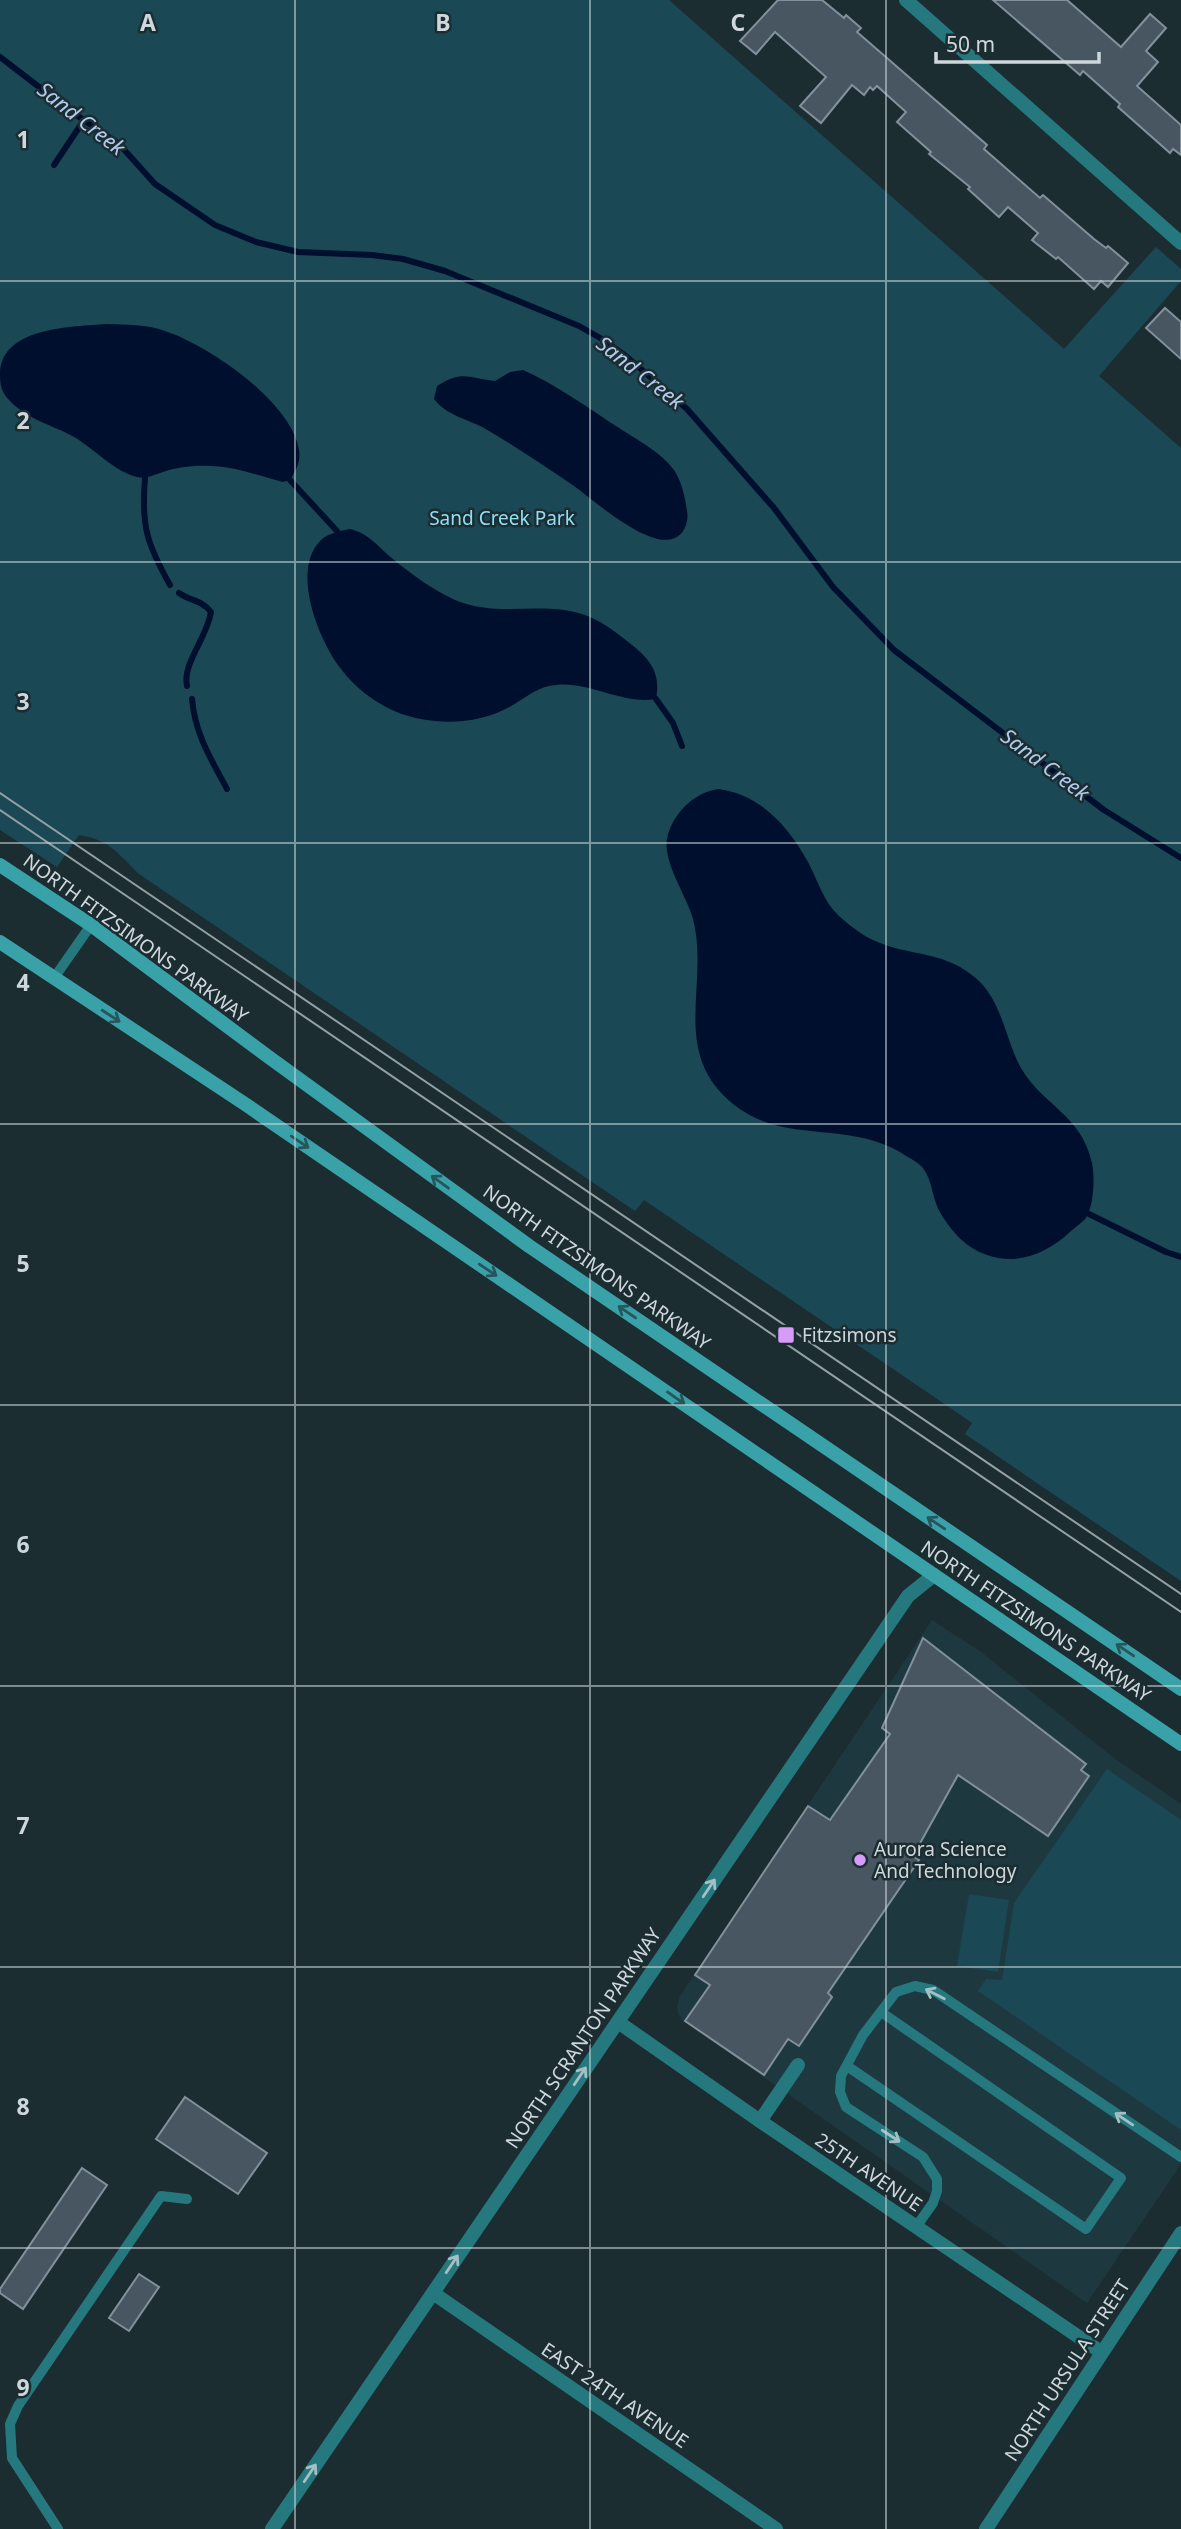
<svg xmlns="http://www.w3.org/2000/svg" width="1181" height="2529" viewBox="0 0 1181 2529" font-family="'Noto Sans',sans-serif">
<rect width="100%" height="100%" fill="#1c2d32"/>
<path fill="#1e383f" d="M932 1620 981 1652 1114 1758 1181 1804V2164L1087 2303 682 2020 678 2013 677 2006 680 1996Z"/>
<g fill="#1b4855">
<path d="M0 0H669L1064 349 1156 247 1181 269V281L1099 376 1181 448V1581L965 1434 972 1423 949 1407 644 1200 635 1211 139 874C119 854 108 839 79 835L57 867 0 830Z"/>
<path d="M1107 1769 1181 1820V2130L978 1991 986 1979 1002 1980 1014 1903Z"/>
<path d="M969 1894 1009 1900 998 1972 957 1966Z"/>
</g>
<g fill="#000f2d">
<path d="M106 324C126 325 146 324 165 331 208 345 292 402 299 450 301 462 296 470 290 480L283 482C259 476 234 466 210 466 195 465 177 467 163 472 153 475 147 479 137 477 113 471 95 449 74 437 53 425 28 420 10 401 1 392 0 385 0 373 2 326 74 327 106 324Z"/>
<path d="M523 370C557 385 588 408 619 428 637 440 661 452 674 470 682 482 685 497 687 511 689 520 685 534 675 538 649 550 595 501 574 486 545 466 515 446 484 428 467 419 446 415 434 399L437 386C463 370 467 378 495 381L510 372Z"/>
<path d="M350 529C370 534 378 547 393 559 412 575 432 589 455 600 497 618 541 601 582 614 601 620 617 633 632 645 651 660 661 674 656 699 622 705 590 681 556 685 539 686 528 696 513 705 481 724 440 726 405 715 380 707 356 689 341 669 319 641 290 570 321 540 329 533 340 531 350 529Z"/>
<path d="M719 789C761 795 788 826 808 862 818 881 823 901 839 916 851 927 866 938 880 943 916 957 946 951 978 980 1002 1002 1006 1041 1021 1068 1043 1106 1081 1114 1092 1163 1095 1177 1094 1205 1086 1218 1082 1223 1075 1227 1070 1232 1047 1253 1018 1266 987 1255 966 1248 952 1232 941 1214 932 1200 933 1181 923 1168 917 1161 907 1157 900 1152 845 1120 784 1145 733 1104 669 1052 710 984 693 919 687 896 663 863 667 839 672 814 694 792 719 789Z"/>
</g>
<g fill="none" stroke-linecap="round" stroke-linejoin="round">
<g stroke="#000f2d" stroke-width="6">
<path d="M0 57 69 110 119 144 155 184 215 225 256 242 298 252 372 255 403 259 445 271 579 326 602 339 627 357 687 409 774 508 833 587 894 650 1104 810 1181 858"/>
<path d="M54 165 84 120"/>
<path d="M145 478C141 526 147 544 170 585"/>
<path d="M290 480 337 531"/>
<path d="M179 593C190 601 202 600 211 612 207 638 182 664 187 686"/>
<path d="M192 699C195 734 211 759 227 789"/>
<path d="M656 699 673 723 682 746"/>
<path d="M1089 1214 1166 1252 1181 1257"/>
</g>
</g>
<g fill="#475660" stroke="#82919c" stroke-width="2">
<path d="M778 0H822L844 18 846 15 861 28 857 32 987 145 984 149 1040 198 1043 195 1094 239 1106 248 1108 246 1128 263 1108 287 1101 281 1094 289 1058 257 1056 259 1032 240 1038 233 1008 207 999 217 968 189 970 187 929 154 931 152 897 122 906 112 877 86 873 90 870 87 864 95 852 85 821 123 800 106 826 77 775 32 756 54 740 41Z"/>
<path d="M993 0H1067L1121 47 1150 14 1166 28 1146 51 1158 62 1137 86 1181 125V155L1173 149 1170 153 1118 107 1120 104 1083 71 1080 75Z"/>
<path d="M1165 308 1181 322V359L1146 328Z"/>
<path d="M923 1638 1086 1764 1081 1770 1089 1776 1048 1836 958 1775 913 1856 919 1860 828 1993 832 1997 799 2046 788 2039 764 2075 685 2021 710 1985 695 1975 808 1806 830 1820 890 1734 882 1728Z"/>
<path d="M185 2097 267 2153 238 2194 156 2139Z"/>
<path d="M82 2168 107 2185 23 2309 0 2293V2289Z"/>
<path d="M139 2274 159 2287 129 2331 109 2318Z"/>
</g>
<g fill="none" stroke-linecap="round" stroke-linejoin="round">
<g stroke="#25797e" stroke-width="10">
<path d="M54 978 91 925"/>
<path d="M847 2066 1086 2229 1121 2178 881 2012"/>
<path d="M916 2227 933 2203 937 2191V2179L923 2157 846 2107 840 2092 841 2076 863 2035 896 1992 915 1986 933 1990 1181 2157"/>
<path d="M58 2529 12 2458 10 2424 18 2406 161 2196 187 2199"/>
</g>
<g stroke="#25797e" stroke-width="14">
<path d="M906 0 1181 243"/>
<path d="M618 2022 760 2121 1101 2352"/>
<path d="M760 2121 798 2065"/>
<path d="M433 2293 776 2529"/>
<path d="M272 2529 908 1596 934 1575"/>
<path d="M986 2529 1181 2233"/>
</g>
<g stroke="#39a1a8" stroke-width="14">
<path d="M0 865 91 925 270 1058 529 1246 1181 1689"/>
<path d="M0 942 245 1104 1181 1744"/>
</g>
<g stroke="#94a0a5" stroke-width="2">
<path d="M0 793 1181 1594"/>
<path d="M0 810 1181 1612"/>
</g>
</g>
<defs><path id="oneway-shaft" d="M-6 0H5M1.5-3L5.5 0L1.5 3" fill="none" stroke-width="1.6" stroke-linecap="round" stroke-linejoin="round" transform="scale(1.75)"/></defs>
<g stroke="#26565b">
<use href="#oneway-shaft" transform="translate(111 1016) rotate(33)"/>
<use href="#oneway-shaft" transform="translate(300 1142) rotate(34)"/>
<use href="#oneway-shaft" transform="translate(440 1182) rotate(-144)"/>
<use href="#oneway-shaft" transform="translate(488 1270) rotate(34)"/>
<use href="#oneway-shaft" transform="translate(627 1312) rotate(-146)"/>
<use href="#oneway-shaft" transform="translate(676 1398) rotate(35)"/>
<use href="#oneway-shaft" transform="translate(936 1523) rotate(-146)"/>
<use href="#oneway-shaft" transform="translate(1125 1650) rotate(-146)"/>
</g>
<g stroke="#a4c0c4">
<use href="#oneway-shaft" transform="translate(709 1888) rotate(-56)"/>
<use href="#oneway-shaft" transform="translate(935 1994) rotate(-153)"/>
<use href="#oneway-shaft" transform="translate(580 2076) rotate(-56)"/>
<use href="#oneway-shaft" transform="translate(1124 2119) rotate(-146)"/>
<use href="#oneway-shaft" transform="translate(891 2136) rotate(33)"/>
<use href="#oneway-shaft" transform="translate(452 2264) rotate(-56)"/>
<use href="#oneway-shaft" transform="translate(310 2473) rotate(-56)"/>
</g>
<path fill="none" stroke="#ced8dc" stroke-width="2" stroke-opacity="0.55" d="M295 0V2529M590 0V2529M886 0V2529M0 281H1181M0 562H1181M0 843H1181M0 1124H1181M0 1405H1181M0 1686H1181M0 1967H1181M0 2248H1181"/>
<g fill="#d79bf9" stroke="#1c2d32" stroke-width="2.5">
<rect x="777" y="1326" width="18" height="18" rx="3.5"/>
<circle cx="860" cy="1860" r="7"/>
</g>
<g text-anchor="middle" stroke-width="5" stroke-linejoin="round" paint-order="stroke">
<g font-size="19" fill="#8edff7" stroke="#1c2d32">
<text x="502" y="525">Sand Creek Park</text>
</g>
<g font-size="19" fill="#ced8dc" stroke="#1c2d32">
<text transform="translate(136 938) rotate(36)" y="7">NORTH FITZSIMONS PARKWAY</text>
<text transform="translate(597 1267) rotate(35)" y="7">NORTH FITZSIMONS PARKWAY</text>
<text transform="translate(1036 1621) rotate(34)" y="7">NORTH FITZSIMONS PARKWAY</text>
<text transform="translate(583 2038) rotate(-56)" y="7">NORTH SCRANTON PARKWAY</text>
<text transform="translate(869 2172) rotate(34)" y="7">25TH AVENUE</text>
<text transform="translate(1067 2370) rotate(-57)" y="7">NORTH URSULA STREET</text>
<text transform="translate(615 2395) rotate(34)" y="7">EAST 24TH AVENUE</text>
</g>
<g font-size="19" fill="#ced8dc" stroke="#1c2d32" text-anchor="start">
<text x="802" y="1342">Fitzsimons</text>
<text x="874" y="1856">Aurora Science<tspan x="874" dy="22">And Technology</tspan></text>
</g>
<g font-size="21" font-style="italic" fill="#b1caed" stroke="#1c2d32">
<text transform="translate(81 119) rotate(38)" y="7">Sand Creek</text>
<text transform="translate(640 373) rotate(38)" y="7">Sand Creek</text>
<text transform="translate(1045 765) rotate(37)" y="7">Sand Creek</text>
</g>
</g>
<g font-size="23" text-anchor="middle" font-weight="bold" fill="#ced8dc" stroke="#1c2d32" stroke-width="5" stroke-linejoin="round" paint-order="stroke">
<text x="148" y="31">A</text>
<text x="443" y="31">B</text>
<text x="738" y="31">C</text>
<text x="23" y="148">1</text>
<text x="23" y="429">2</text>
<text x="23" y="710">3</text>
<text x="23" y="991">4</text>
<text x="23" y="1272">5</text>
<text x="23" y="1553">6</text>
<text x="23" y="1834">7</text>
<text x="23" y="2115">8</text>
<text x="23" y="2396">9</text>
</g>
<path d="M936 52v10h163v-10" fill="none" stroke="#ced8dc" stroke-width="3.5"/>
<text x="946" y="52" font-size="21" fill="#ced8dc" stroke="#1c2d32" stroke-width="5" paint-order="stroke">50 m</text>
</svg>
